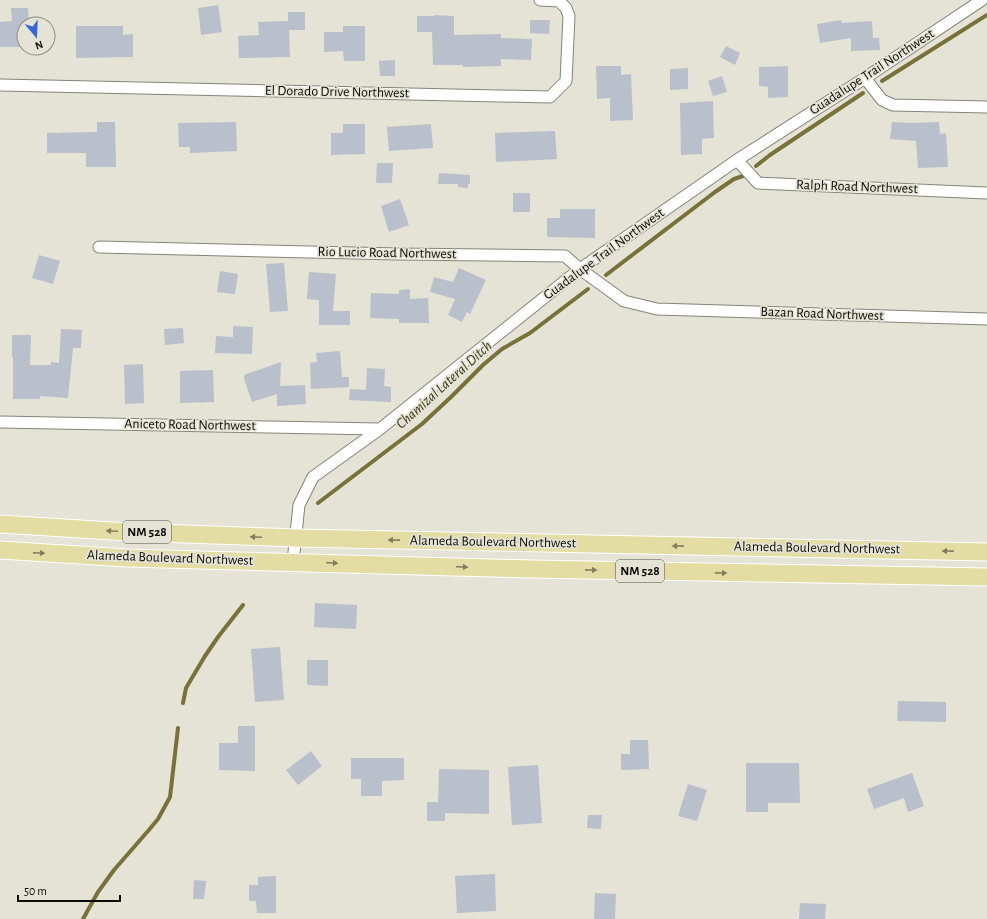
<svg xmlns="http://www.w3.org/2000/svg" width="987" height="919" viewBox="0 0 987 919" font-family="'Alegreya Sans',sans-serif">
  <rect width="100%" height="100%" fill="#e5e3d6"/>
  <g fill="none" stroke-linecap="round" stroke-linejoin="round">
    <!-- stream -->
    <path stroke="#787139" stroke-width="4" d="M882 81 987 15
      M756 166 770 155 863 93
      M606 275 715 192 734 179 743 176
      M318 503 422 424 451 397 483 365 502 349 530 333 588 289
      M183 703 186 688 205 656 218 637 243 605
      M83 919 98 892 114 870 148 831 158 819 170 797 178 728"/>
  </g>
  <!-- building -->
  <path fill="#b9bfcb" d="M218 5 222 32 201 35 198 8Z
    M11 8H28L29 24H24V47H0V22L12 21Z
    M288 12H305V30H289L290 57 239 58 238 36 259 35 258 22 288 21Z
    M434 15 454 16V35L501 34V38L532 39 531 60 501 59V66L463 67V65H433L432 32H417V16H434Z
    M530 20H550L549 34 530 33Z
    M841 20 842 23 872 21 873 38H879L880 50 851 51V38L820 43 817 24Z
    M76 26H123V35L133 34V57L76 58Z
    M343 26H365V61H344L343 51 324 52V32H343Z
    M726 46 740 53 735 65 720 57Z
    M395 60V76H380L379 61Z
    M596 66H621V75L631 74 633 120 610 121V98L597 99Z
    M788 66V97L768 98V87L759 86V67Z
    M688 68V89L670 90V69Z
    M722 76 727 92 713 96 708 81Z
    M713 101 714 138 702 139V154L681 155 680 103Z
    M97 122H115L116 167H86V153H47V133L97 132Z
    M236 122 237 151 190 153V147H179L178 123Z
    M892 122 912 123 939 122 940 134 946 133 948 167 918 168 916 141 890 139Z
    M343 124H365V154L331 155V133H343Z
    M431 124 433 148 389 151 387 127Z
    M555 131 557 159 496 162 495 133Z
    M377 163H393L392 183H376Z
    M439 173 470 175V184H468V188L458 187V184H438Z
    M513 193H530V212H513Z
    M400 199 409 225 389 232 381 206Z
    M560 209H595V238L547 237V218H560Z
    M39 255 60 261 53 284 32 278Z
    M284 263 288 311 270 312 266 264Z
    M459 268 486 280 470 314 467 312 462 322 448 315 455 299 430 292 434 277 453 282Z
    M220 271 238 274 235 294 217 292Z
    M309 272 336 274 333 311H350V325H319V300L307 299Z
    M410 289V299L428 298 429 323H399V319L370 318 371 293 399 294V290Z
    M233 326 253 327 252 354 215 353 216 336 233 337Z
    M183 328 184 343 165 345 164 329Z
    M61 329 82 330 81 348H73L68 398 40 396V399H13V357H12V335H31L30 365H51V362L59 363Z
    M340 351 342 377H349V387L311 389 310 363 317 362 316 353Z
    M281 362 280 386 305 385 306 404 277 406V394L252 402 244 379V375Z
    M143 364 144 403 125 404 124 365Z
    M367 368 385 369 384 386 391 387V402L349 400 350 389 366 390Z
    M213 370 214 402 180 403V371Z
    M315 603 357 605 356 629 314 627Z
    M280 647 284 700 255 702 251 649Z
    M307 660H328V686L307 685Z
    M898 701 946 702V722L897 721Z
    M238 726H255V771L219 770V743H238Z
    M630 740H648L649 769 621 770V754H630Z
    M311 751 322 766 298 785 286 770Z
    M351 758H404V780L382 781V796H361V779H351Z
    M746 763H799L800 803H768V812H746Z
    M538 765 542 823 512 825 508 767Z
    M439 769 489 770V814L445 813V821H427V802H438Z
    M912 773 924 806 908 812 904 798 874 809 867 789Z
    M688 784 707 790 697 821 678 816Z
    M588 815H602L601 829 587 828Z
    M495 874 496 911 457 913 455 876Z
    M276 876V913H257L256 901H249V885H258V877Z
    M194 880 206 881 204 899H193Z
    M595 893 616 894 615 919H594Z
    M800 903 826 904 825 919H799Z"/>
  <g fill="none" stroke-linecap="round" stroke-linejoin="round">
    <defs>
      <path id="street" d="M865 78 882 100 893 105 987 107
        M0 85 550 97 566 81 569 16 566 8 559 1 540 0
        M737 160 758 183 987 193
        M99 247 398 254 565 256 580 269 624 301 657 309 987 319
        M0 422 380 429
        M293 562 299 505 313 477 380 429 580 269 737 160 865 78 982 0"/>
      <path id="primary" d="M0 524 128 532 295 538 987 552
        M0 550 127 558 531 569 987 577"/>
    </defs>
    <!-- street casing -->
    <use href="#street" stroke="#858478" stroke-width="13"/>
    <!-- primary casing -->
    <use href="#primary" stroke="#fff" stroke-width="19"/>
    <!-- street -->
    <use href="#street" stroke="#fff" stroke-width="11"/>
    <!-- primary -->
    <use href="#primary" stroke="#e3dca3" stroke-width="17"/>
  </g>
  <!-- one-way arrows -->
  <defs><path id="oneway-solid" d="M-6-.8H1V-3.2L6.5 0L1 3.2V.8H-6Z"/></defs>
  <g fill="#827e5d">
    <use href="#oneway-solid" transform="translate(112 531) rotate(-177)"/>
    <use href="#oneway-solid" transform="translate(256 537) rotate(-178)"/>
    <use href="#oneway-solid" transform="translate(394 540) rotate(-179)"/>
    <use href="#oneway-solid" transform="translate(678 546) rotate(-179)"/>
    <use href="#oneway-solid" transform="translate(948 551) rotate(-179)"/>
    <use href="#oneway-solid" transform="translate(39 553) rotate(3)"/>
    <use href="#oneway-solid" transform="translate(332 563) rotate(2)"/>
    <use href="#oneway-solid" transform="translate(462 567) rotate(2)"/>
    <use href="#oneway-solid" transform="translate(591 570) rotate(1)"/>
    <use href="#oneway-solid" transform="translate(721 573) rotate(1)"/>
  </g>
  <g text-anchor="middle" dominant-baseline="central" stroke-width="3.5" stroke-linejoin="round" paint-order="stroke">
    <!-- shield labels -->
    <g fill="#e5e3d6" stroke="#4d4c45" stroke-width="1">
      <rect x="123" y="521" width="48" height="22" rx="3"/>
      <rect x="616" y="560" width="48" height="22" rx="3"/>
    </g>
    <g font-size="13" font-weight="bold" fill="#0c0c07">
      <text x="147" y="532">NM 528</text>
      <text x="640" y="571">NM 528</text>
    </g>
    <!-- street labels -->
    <g font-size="14" fill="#0c0c07" stroke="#e5e3d6">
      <text transform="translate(872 72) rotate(-33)">Guadalupe Trail Northwest</text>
      <text transform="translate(337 92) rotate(1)">El Dorado Drive Northwest</text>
      <text transform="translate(857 187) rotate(2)">Ralph Road Northwest</text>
      <text transform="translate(387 253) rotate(1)">Rio Lucio Road Northwest</text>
      <text transform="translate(604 254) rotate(-36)">Guadalupe Trail Northwest</text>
      <text transform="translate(822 314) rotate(2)">Bazan Road Northwest</text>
      <text transform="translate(190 425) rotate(1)">Aniceto Road Northwest</text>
      <text transform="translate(493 542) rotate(1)">Alameda Boulevard Northwest</text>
      <text transform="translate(817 548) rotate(1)">Alameda Boulevard Northwest</text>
      <text transform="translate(170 558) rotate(2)">Alameda Boulevard Northwest</text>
    </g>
    <!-- water labels -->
    <g font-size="15" font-style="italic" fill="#3c3715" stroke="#e5e3d6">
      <text transform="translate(444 385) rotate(-42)">Chamizal Lateral Ditch</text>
    </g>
  </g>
  <!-- north arrow -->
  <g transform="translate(36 36) rotate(161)"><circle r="19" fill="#e5e3d6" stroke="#8e8d83"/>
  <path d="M0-3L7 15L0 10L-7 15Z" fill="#3966d6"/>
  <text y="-6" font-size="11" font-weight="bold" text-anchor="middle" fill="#0c0c07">N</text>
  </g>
  <!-- scale -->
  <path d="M18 895v6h102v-6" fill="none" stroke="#0c0c07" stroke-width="2"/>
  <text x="24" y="895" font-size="12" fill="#0c0c07" stroke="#e5e3d6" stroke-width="3" paint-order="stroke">50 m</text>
</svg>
